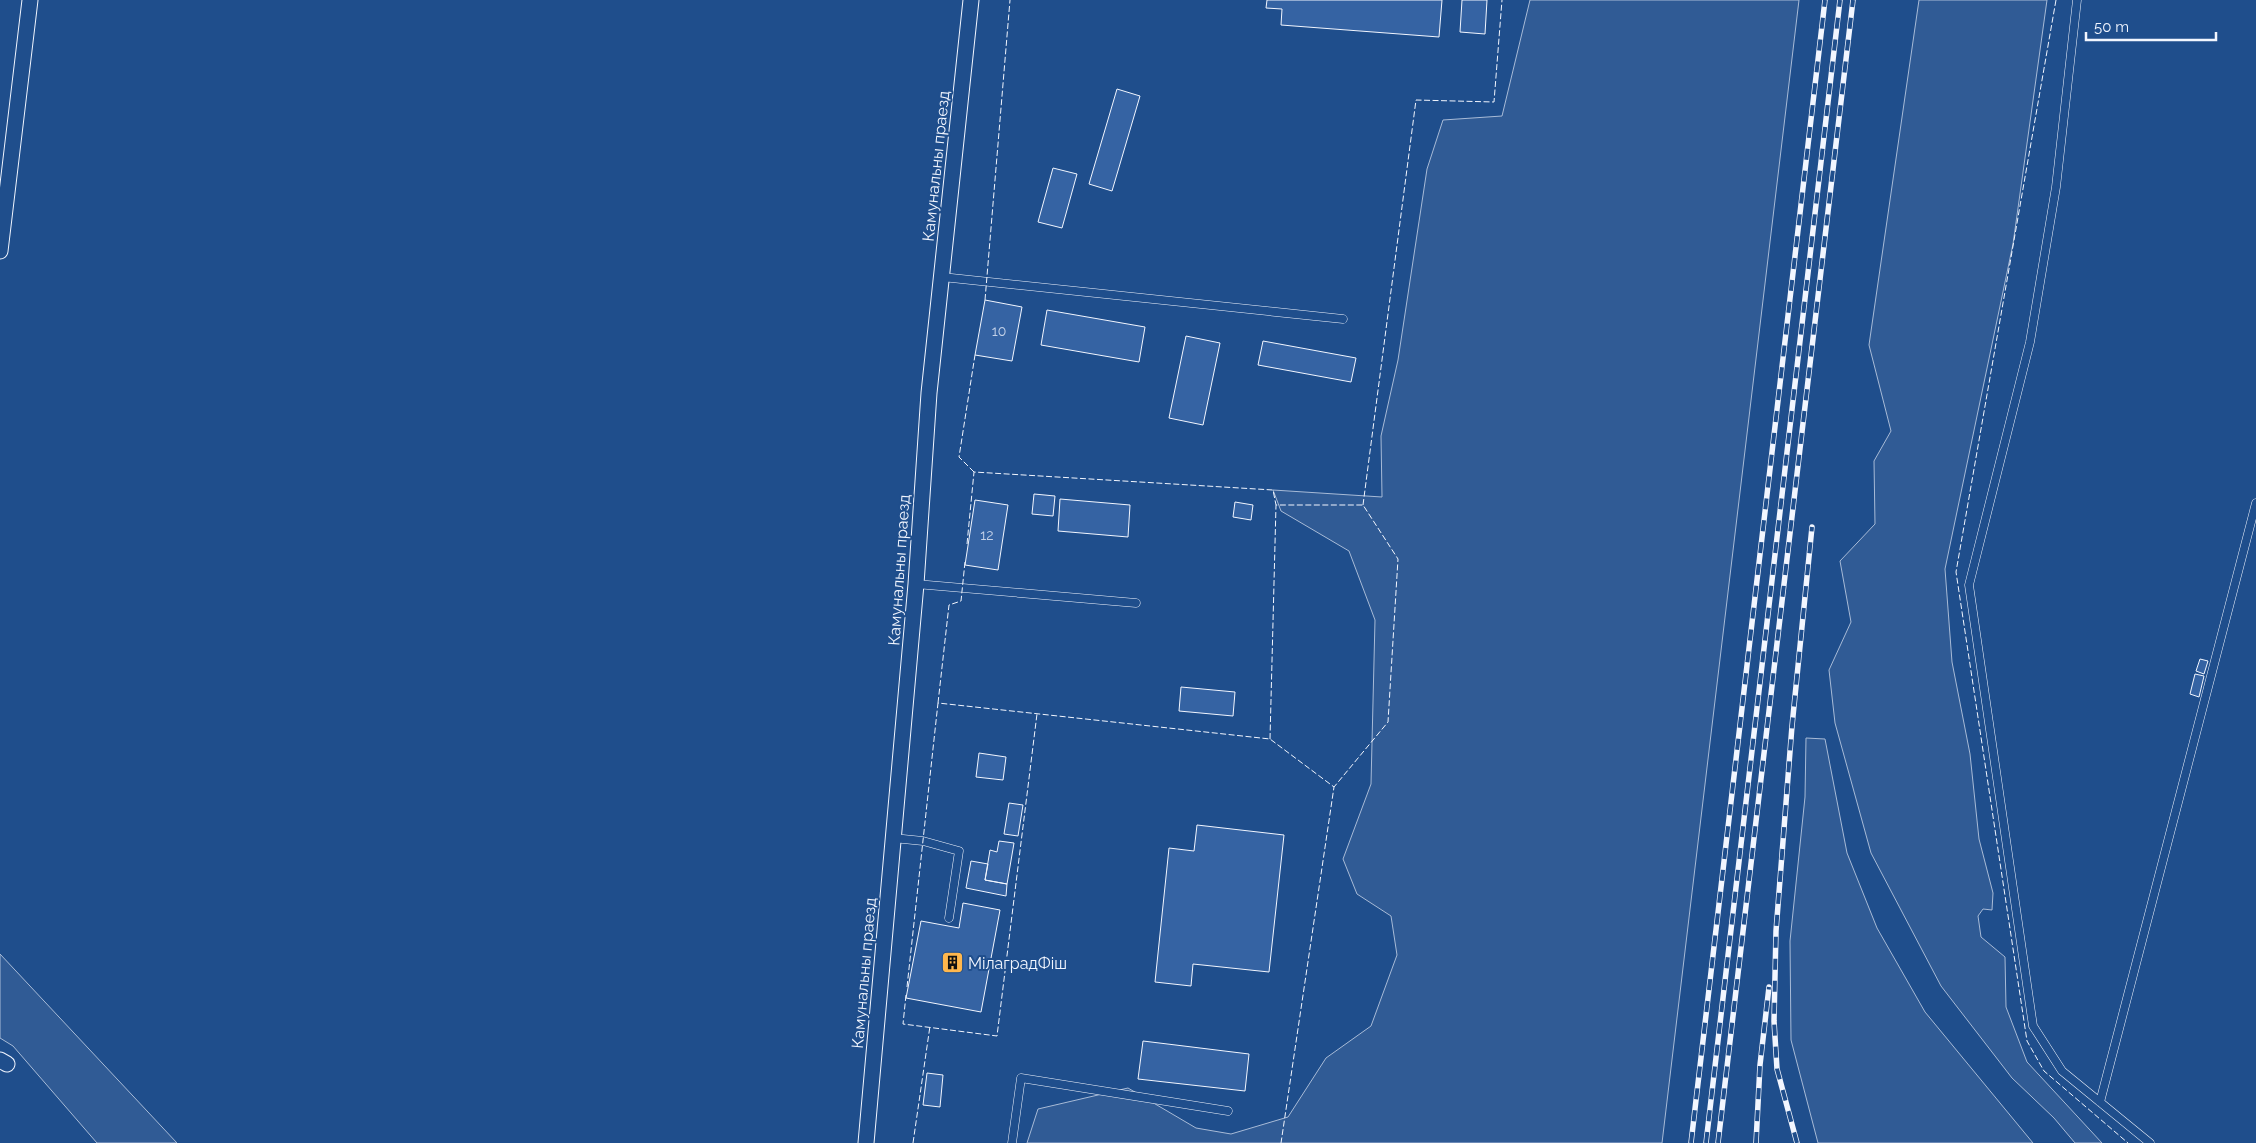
<svg xmlns="http://www.w3.org/2000/svg" width="2256" height="1143" viewBox="0 0 2256 1143" font-family="Raleway,sans-serif">
  <rect width="100%" height="100%" fill="#1f4e8c"/>
  <!-- green -->
  <path fill="#305b95" stroke="#a8bbd7" d="M1530 0H1799L1662 1143H1027L1038 1109 1128 1088 1196 1128 1231 1134 1288 1117 1326 1058 1371 1026 1397 955 1391 916 1357 894 1343 859 1371 784 1375 620 1349 551 1281 511 1273 490 1382 497 1381 436 1398 360 1427 169 1443 120 1502 116Z
    M1919 0H2047L2013 244 1945 569 1952 662 1970 754 1979 839 1993 893 1992 910 1983 909 1978 916 1981 937 2005 957 2006 1007 2027 1062 2102 1143H2075L2054 1118 2012 1078 1941 986 1871 853 1835 723 1829 670 1851 622 1840 561 1875 524 1874 461 1891 431 1869 345Z
    M1806 738 1825 739 1847 853 1877 928 1925 1012 2033 1143H1818L1791 1040 1790 941 1805 797Z
    M0 954 177 1143H97L13 1046 0 1038Z"/>
  <!-- building -->
  <path fill="#3563a3" stroke="#f2f6ff" d="M1267 0H1442L1439 37 1281 25 1282 9 1266 8Z
    M1462 0H1487L1485 34 1460 32Z
    M1117 89 1140 96 1112 191 1089 184Z
    M1053 168 1077 174 1062 228 1038 222Z
    M985 300 1022 307 1012 361 975 355Z
    M1047 310 1145 327 1139 362 1041 345Z
    M1186 336 1220 343 1203 425 1169 418Z
    M1263 341 1356 358 1351 382 1258 365Z
    M1034 494 1055 496 1053 516 1032 514Z
    M1060 499 1130 505 1128 537 1058 531Z
    M975 500 1008 505 998 570 965 565Z
    M1235 502 1253 505 1251 520 1233 517Z
    M2200 659 2208 661 2204 674 2196 671Z
    M2195 674 2204 676 2199 697 2190 694Z
    M1181 687 1235 692 1233 716 1179 711Z
    M979 753 1006 757 1003 780 976 777Z
    M1009 803 1023 805 1018 836 1004 834Z
    M1197 825 1284 835 1269 972 1193 964 1191 986 1155 982 1169 848 1194 851Z
    M999 841 1014 843 1007 884 985 880 990 850 997 852Z
    M971 861 988 864 985 880 1007 884 1006 896 966 888Z
    M963 903 1000 910 981 1012 906 998 921 921 959 928Z
    M1143 1041 1249 1054 1245 1091 1138 1079Z
    M927 1073 943 1075 940 1107 923 1105Z"/>
  <g fill="none" stroke-linecap="round" stroke-linejoin="round">
    <defs>
      <path id="lane" d="M2077 0 2056 187 2030 342 1969 585 2033 1026 2062 1071 2150 1143
        M942 277 1343 319
        M916 584 1136 603
        M893 838 923 841 959 851 949 918
        M2100 1102 2256 503
        M1012 1143 1021 1078 1228 1111"/>
      <path id="street" d="M0 251 30 0
        M0 1060 7 1064
        M866 1143 916 584 929 393 971 0"/>
    </defs>
    <!-- lane casing -->
    <use href="#lane" stroke="#f2f6ff" stroke-width="9"/>
    <!-- street casing -->
    <use href="#street" stroke="#f2f6ff" stroke-width="17"/>
    <!-- lane -->
    <use href="#lane" stroke="#1f4e8c" stroke-width="8"/>
    <!-- street -->
    <use href="#street" stroke="#1f4e8c" stroke-width="15"/>
    <defs>
      <path id="rail" d="M1691 1143 1825 0
        M1706 1143 1840 0
        M1718 1143 1853 0
        M1756 1143 1760 1065 1769 987
        M1797 1143 1777 1069 1774 1021 1776 931 1792 726 1812 527"/>
    </defs>
    <!-- rail casing -->
    <use href="#rail" stroke="#f2f6ff" stroke-width="5.5"/>
    <!-- rail -->
    <use href="#rail" stroke="#1f4e8c" stroke-width="4" stroke-dasharray="11" stroke-linecap="butt"/>
    <!-- fence -->
    <path stroke="#f2f6ff" stroke-width="1" stroke-dasharray="6 2.5" stroke-linecap="butt" d="M2056 0 1956 572 2027 1041 2044 1071 2128 1143
      M985 300 1010 0
      M974 472 959 457 975 355
      M1363 505 1416 100 1494 102 1502 0
      M967 544 974 472 1273 490 1276 505H1363L1398 559 1388 722 1334 787
      M938 703 949 605 961 601 965 562
      M1270 739 1276 505
      M907 987 938 703 1270 739 1334 787 1281 1143
      M906 995 903 1024 997 1036 1037 714
      M913 1143 930 1026"/>
  </g>
  <!-- icons -->
  <defs>
    <symbol id="building-square" viewBox="-11 -11 22 22"><rect x="-9" y="-9" width="18" height="18" rx="4" fill="#ffb74d" stroke="#1f4e8c"/><path d="M-4-6H4V6H1V3H-1V6H-4ZM-2.5-4.3h1.7v1.8h-1.7ZM.8-4.3h1.7v1.8H.8ZM-2.5-1h1.7V.8h-1.7ZM.8-1h1.7V.8H.8Z" fill="#111"/></symbol>
  </defs>
  <g fill-rule="evenodd">
    <use href="#building-square" x="940" y="950" width="25" height="25"/>
  </g>
  <g text-anchor="middle" dominant-baseline="central" stroke-width="4" stroke-linejoin="round" paint-order="stroke">
    <!-- number labels -->
    <g font-size="14" fill="#c3d1e8">
      <text x="999" y="331">10</text>
      <text x="987" y="535">12</text>
    </g>
    <!-- street labels -->
    <g font-size="16" fill="#f2f6ff" stroke="#1f4e8c">
      <text transform="translate(936 166) rotate(-84)">Камунальны праезд</text>
      <text transform="translate(899 570) rotate(-86)">Камунальны праезд</text>
      <text transform="translate(864 973) rotate(-85)">Камунальны праезд</text>
    </g>
    <!-- poi labels -->
    <g font-size="16" fill="#f2f6ff" stroke="#1f4e8c" text-anchor="start">
      <text x="968" y="963">МілаградФіш</text>
    </g>
  </g>
  <!-- scale -->
  <path d="M2086 32v8h130v-8" fill="none" stroke="#f2f6ff" stroke-width="2.5"/>
  <text x="2094" y="32" font-size="15" fill="#f2f6ff" stroke="#1f4e8c" stroke-width="4" paint-order="stroke">50 m</text>
</svg>
